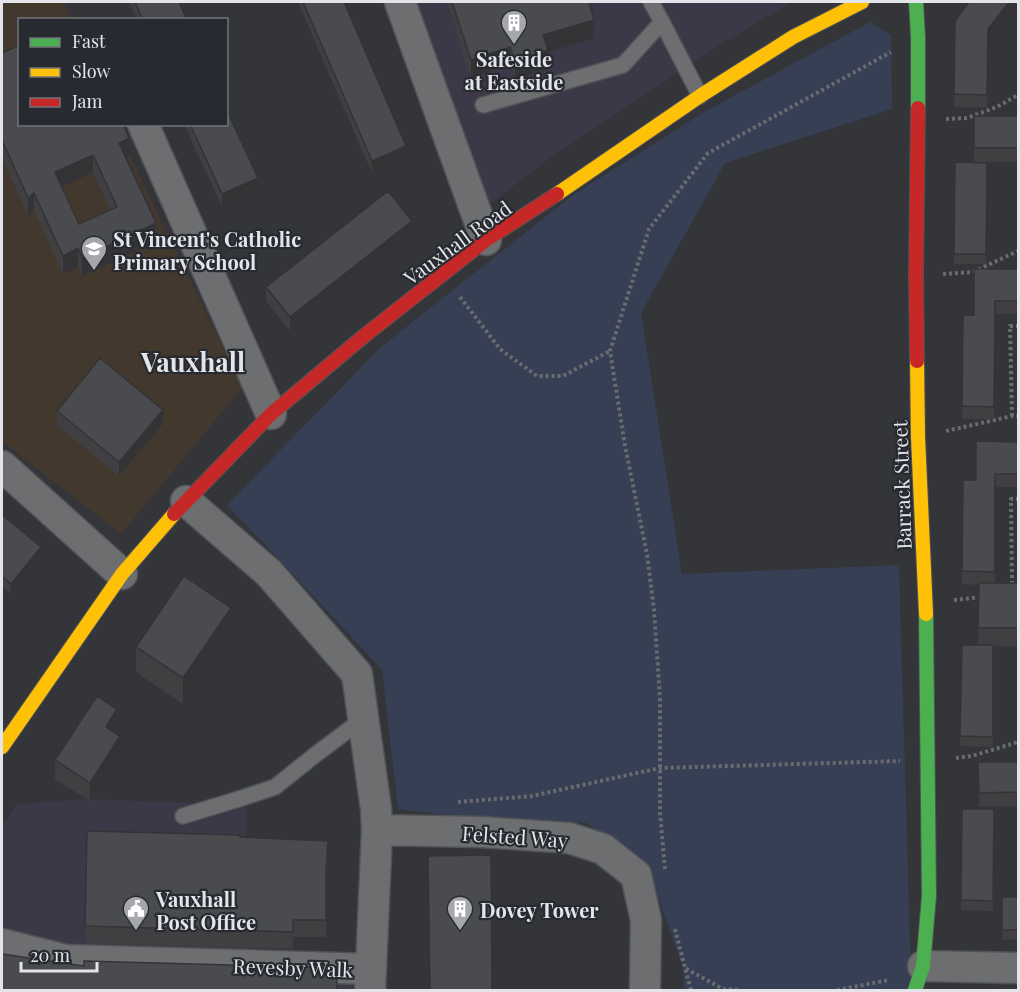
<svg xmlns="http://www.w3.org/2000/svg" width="1020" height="992" viewBox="0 0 1020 992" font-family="'Playfair Display',serif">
  <rect width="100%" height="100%" fill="#333539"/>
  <!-- commercial -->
  <path fill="#3d3847" d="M416 2H792L718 46 552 156 488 206Z
    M87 799 246 805 250 959 353 958 352 990H2V826L18 804Z"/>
  <!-- education -->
  <path fill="#43382d" d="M2 2H64L72 19 20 20V124L115 125 242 388 121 534 2 441Z"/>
  <!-- green -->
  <path fill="#363f54" d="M870 22 891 35 892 109 725 163 641 313 682 574 899 565 911 978 906 990H684L683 967 648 869 587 823 485 820 398 809 382 670 276 556 227 505 381 347 573 195 704 112Z"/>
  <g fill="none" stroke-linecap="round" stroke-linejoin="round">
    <defs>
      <path id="lane" d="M651 2 662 22 700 96
        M483 105 623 65 662 22
        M183 816 242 798 275 787 315 755 363 719"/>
      <path id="street" d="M400 2 486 240
        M143 124 271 414
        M2 466 122 574
        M186 501 269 573 357 674 376 809 377 830 370 990
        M377 830 482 832 569 838 603 849 636 875 646 920 645 989
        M2 944 66 960 371 969
        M923 966 1018 968"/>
      <path id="fast" d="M916 2 918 37V108
        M915 990 923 966 929 896 926 614"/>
      <path id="slow" d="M557 194 700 96 793 37 862 2
        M917 361 918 437 926 614
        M2 747 122 574 174 514"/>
      <path id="jam" d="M917 361 916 275 918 108
        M174 514 271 414 364 336 486 240 557 194"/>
    </defs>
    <!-- lane casing -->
    <use href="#lane" stroke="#505255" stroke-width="18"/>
    <!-- street casing -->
    <use href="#street" stroke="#505255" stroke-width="33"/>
    <!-- fast casing -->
    <use href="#fast" stroke="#505255" stroke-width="16"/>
    <!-- slow casing -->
    <use href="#slow" stroke="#505255" stroke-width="16"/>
    <!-- jam casing -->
    <use href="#jam" stroke="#505255" stroke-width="16"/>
    <!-- path -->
    <path stroke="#696b6e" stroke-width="4" stroke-dasharray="3 3" stroke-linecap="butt" d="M946 119 967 118 997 107 1018 95
      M943 274 973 272 1018 251
      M460 297 500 349 537 376H563L610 351
      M1012 416 1010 326H1018
      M946 431 1012 416H1018
      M1012 584 1011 499H1018
      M954 600 982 597
      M956 758 972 756 1018 742
      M458 802 532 796 660 768 900 761
      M665 869 660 812V699L654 610 647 554 625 446 610 351 649 229 708 153 891 52
      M675 929 685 968
      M691 990 685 968 723 989 741 990
      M837 990 889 980"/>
    <!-- lane -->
    <use href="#lane" stroke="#6d6e70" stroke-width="15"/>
    <!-- street -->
    <use href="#street" stroke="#6d6e70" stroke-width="30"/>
    <!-- fast -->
    <use href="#fast" stroke="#4caf50" stroke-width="14"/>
    <!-- slow -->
    <use href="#slow" stroke="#ffc107" stroke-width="14"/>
    <!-- jam -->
    <use href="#jam" stroke="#c62828" stroke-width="14"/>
  </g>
  <!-- wall -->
  <path fill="#404043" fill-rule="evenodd" d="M129 2H179L187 20H137Z
    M298 2H344L406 158 372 173Z
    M447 2H589L594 38 548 52V69L515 79 510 65 471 78Z
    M1007 18 988 43 987 108 954 107 955 21Z
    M2 53 129 156 126 158 156 242 82 276 78 267 63 274 34 211 28 216 2 158ZM93 173 110 210 79 224 62 187Z
    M974 116H1018V162H974Z
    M184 124H226L258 191 222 207Z
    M955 162 987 163 986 264H954Z
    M412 235 290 331 266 301V287Z
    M1018 269V314H995L994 419H962L963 315H974Z
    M57 411 163 424 119 476 57 425Z
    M1018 442V487H995V583H1018V646H993V747L960 746 962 645H978L979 585 962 584 963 480H976Z
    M2 515 41 556 11 594 2 586Z
    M231 633 183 704 136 672V647Z
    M117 727 114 732 120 754 90 801 55 779V760Z
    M978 762H1018V806L979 807Z
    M962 809H994L993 911 961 910Z
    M240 837 328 858 326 888V937H293V949L85 943V926Z
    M1002 897H1018V939L1002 940Z"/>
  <!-- shaded-wall -->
  <path fill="#343437" d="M1015 2H1018V13L1007 18 988 43 987 108 988 29 1007 5Z
    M594 20V38L548 52V69L515 79V61L543 35Z
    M510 47V65L471 78V60Z
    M129 138V156L119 161V143Z
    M406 146V158L372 173V161Z
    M93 155V173L55 190V172Z
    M258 178V191L222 207V194Z
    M34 193V211L28 216V198Z
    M412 221V235L290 331V317Z
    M3 222V241L2 242V224Z
    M156 223V242L82 276V258Z
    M78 248V267L63 274V256Z
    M163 410V424L119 476V462Z
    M41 547V556L11 594V584Z
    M231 608V633L183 704V678Z
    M117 709V727L106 745V727Z
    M120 736V754L90 801V783Z
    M328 841V858L326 888V871Z"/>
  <!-- building -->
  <path fill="#4a4b4e" stroke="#343437" stroke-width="1.5" fill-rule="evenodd" d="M135 2H179L187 20H143Z
    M303 2H344L406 146 372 161Z
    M452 2H589L594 20 543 35 548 50 515 61 510 47 471 60Z
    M969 2H1015L1007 5 988 29 987 95 954 94 955 21Z
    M20 45V124H123L129 138 119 143 156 223 82 258 78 248 63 256 34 193 28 198 2 140V53ZM93 155 117 207 79 224 55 172Z
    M226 109 258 178 222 194 190 124H226Z
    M974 116H1018V148H974Z
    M955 162 987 163 986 254H954Z
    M388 191 412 221 290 317 266 287Z
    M974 269H1018V301H995L994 407 962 406 963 315H974Z
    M100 358 163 410 119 462 57 411Z
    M976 441 1018 442V474H995V572L962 571 963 480H976Z
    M2 515 41 547 11 584 2 576Z
    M184 576 231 608 183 678 136 647Z
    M979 583H1018V628H978Z
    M962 645H993V737L960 736Z
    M97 696 117 709 106 727 120 736 90 783 55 760Z
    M978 762H1018V792L979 793Z
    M962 809H994L993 901 961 900Z
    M87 831 240 835V837L328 841 326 871V920H293V932L85 926Z
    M491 855 492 990H430L428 856Z
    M1002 897H1018V930H1002Z
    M2 954 84 966V961L337 968V990H2Z"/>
  <!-- icons -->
  <defs>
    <symbol id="building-pin" viewBox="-11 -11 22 30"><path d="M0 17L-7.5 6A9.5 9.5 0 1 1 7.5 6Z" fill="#a5a7ac" stroke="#272a30"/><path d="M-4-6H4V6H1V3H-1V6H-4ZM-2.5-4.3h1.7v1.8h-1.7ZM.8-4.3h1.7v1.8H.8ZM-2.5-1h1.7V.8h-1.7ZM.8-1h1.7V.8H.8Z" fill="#fff"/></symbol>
    <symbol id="school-pin" viewBox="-11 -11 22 30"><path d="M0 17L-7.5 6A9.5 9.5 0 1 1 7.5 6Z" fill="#a5a7ac" stroke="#272a30"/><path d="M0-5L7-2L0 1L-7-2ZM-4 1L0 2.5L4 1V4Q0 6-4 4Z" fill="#fff"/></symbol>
    <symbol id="civic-pin" viewBox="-11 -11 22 30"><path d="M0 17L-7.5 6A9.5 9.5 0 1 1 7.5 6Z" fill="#a5a7ac" stroke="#272a30"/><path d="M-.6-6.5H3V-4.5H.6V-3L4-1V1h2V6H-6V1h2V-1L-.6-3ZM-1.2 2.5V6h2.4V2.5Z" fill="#fff"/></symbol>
  </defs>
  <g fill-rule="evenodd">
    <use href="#building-pin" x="499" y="8" width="30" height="40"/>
    <use href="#school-pin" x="79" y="234" width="30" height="40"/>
    <use href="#civic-pin" x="121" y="894" width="30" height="40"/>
    <use href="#building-pin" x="445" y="894" width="30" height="40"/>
  </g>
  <g text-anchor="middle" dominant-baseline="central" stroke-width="4.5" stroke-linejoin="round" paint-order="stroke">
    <!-- poi labels -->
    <g font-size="20" font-weight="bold" fill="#e3e5ea" stroke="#272a30" text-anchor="start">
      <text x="514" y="58" text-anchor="middle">Safeside<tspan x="514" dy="23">at Eastside</tspan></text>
      <text x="113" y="238">St Vincent's Catholic<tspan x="113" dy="23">Primary School</tspan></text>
      <text x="156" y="898">Vauxhall<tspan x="156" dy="23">Post Office</tspan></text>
      <text x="480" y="909">Dovey Tower</text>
    </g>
    <!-- street labels -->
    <g font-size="20" fill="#e3e5ea" stroke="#272a30">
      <text transform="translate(457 242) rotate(-36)">Vauxhall Road</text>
      <text transform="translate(901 485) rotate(-92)">Barrack Street</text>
      <text transform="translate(515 836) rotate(4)">Felsted Way</text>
      <text transform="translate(293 967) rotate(2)">Revesby Walk</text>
    </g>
    <!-- district labels -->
    <g font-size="26" font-weight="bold" fill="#e3e5ea" stroke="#272a30">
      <text x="193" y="361">Vauxhall</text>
    </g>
  </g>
  <!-- border -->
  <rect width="1020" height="992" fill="none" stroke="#e3e5ea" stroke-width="6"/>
  <!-- legend -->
  <rect x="18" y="18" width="210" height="108" fill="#272a30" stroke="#72757a" stroke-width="1.5"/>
  <rect x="30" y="38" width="30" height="9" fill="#4caf50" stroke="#72757a" stroke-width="1.5"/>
  <text x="72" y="48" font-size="18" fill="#e3e5ea">Fast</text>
  <rect x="30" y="68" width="30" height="9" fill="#ffc107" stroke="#72757a" stroke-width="1.5"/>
  <text x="72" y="78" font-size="18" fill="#e3e5ea">Slow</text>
  <rect x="30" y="98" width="30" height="9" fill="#c62828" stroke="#72757a" stroke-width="1.5"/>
  <text x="72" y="108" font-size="18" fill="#e3e5ea">Jam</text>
  <!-- scale -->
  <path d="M21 962v9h76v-9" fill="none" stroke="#e3e5ea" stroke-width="3"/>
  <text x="30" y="962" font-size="18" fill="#e3e5ea" stroke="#272a30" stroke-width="4.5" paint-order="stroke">20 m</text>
</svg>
